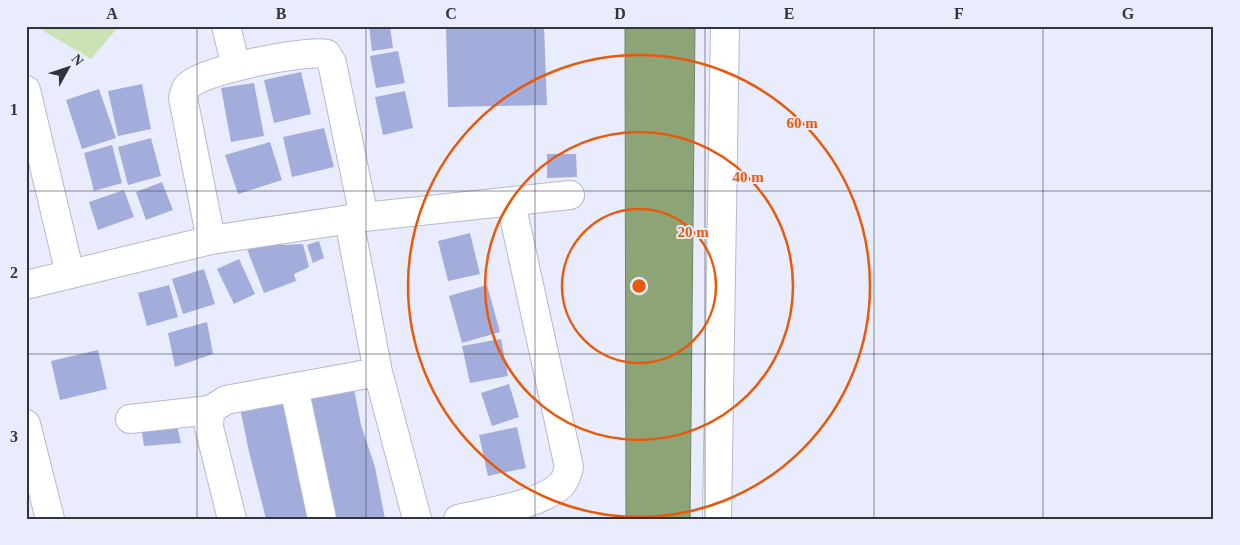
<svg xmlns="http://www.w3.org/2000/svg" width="1240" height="545" viewBox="0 0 1240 545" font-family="'Times New Roman',serif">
  <rect width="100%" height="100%" fill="#e8ecfc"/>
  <!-- green -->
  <path fill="#cae2b4" d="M35 26H119L91 59Z"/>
  <!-- water -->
  <path fill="#8da477" stroke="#728265" d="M625 26H695L690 519H626Z"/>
  <!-- building -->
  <path fill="#a3addc" d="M369 26H390L393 48 372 51Z
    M446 26H544L547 105 448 107Z
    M398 51 405 83 376 88 370 56Z
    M301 72 311 114 274 123 264 80Z
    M254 83 264 136 231 142 221 88Z
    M142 84 151 129 118 136 108 91Z
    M99 89 116 138 82 149 66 100Z
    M405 91 413 128 383 135 375 97Z
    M324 128 334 167 292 177 283 137Z
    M151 138 161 176 128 185 118 147Z
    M270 142 282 180 238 194 225 155Z
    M112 145 122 183 94 191 84 153Z
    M547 154H576L577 177 547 178Z
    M162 182 173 210 146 220 136 192Z
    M124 190 134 217 98 230 89 202Z
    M470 233 480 274 448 281 438 241Z
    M280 238 283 245 303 244 309 267 294 274 296 281 264 293 247 249Z
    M319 241 324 258 313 263 307 245Z
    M239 259 255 294 234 304 217 269Z
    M204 269 215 304 183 314 172 279Z
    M169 285 178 317 147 326 138 293Z
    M487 285 500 332 462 343 449 296Z
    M207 322 213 354 175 367 168 333Z
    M501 339 508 376 470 383 462 346Z
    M98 350 107 389 60 400 51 361Z
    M352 379 361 425 375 467 385 519H327L305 389Z
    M509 384 519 417 492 426 481 393Z
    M291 395 318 519H266L249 452 239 403Z
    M176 421 181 443 144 446 141 426Z
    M517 427 526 468 488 476 479 435Z"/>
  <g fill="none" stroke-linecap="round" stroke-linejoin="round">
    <defs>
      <path id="minor" d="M226 26 236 67
        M26 90 70 274
        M349 220 378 372 417 519
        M211 240 183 98C184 95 185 90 187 87 197 71 308 49 327 54L332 63 364 217
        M26 285 211 240 364 217 570 195
        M294 387 322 519
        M210 410 209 427 232 519
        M130 419 210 410 226 400 378 372
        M26 424 50 519
        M458 519C487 512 540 505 561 485 566 480 567 473 569 467L511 203
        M717 519 725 26"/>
    </defs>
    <!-- minor casing -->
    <use href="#minor" stroke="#b5bace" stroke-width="30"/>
    <!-- minor -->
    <use href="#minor" stroke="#fff" stroke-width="28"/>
  </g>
  <!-- grid -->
  <path fill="none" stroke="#32343c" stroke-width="1" stroke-opacity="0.55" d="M197 26V519M366 26V519M535 26V519M705 26V519M874 26V519M1043 26V519M26 191H1214M26 354H1214"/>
  <!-- distance rings -->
  <g fill="none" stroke="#e8590c" stroke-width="2.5">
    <circle cx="639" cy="286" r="77"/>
    <circle cx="639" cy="286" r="154"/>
    <circle cx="639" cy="286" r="231"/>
  </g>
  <circle cx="639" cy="286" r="8" fill="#e8590c" stroke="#e8ecfc" stroke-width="2.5"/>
  <g font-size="15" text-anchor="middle" font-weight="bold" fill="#e8590c" stroke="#e8ecfc" stroke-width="4" stroke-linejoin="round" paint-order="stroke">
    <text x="802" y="128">60 m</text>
    <text x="748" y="182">40 m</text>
    <text x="693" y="237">20 m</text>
  </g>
  <!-- border -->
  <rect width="1240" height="545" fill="none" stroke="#e8ecfc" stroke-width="55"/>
  <!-- north arrow -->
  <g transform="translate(68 68) rotate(50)" stroke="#e8ecfc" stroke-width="4" paint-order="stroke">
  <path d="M0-4L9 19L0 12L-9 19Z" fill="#32343c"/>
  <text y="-8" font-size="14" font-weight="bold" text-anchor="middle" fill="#32343c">N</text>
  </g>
  <rect x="28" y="28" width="1184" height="490" fill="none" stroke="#32343c" stroke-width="2"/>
  <g font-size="16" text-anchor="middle" font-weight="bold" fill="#32343c">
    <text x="112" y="19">A</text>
    <text x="281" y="19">B</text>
    <text x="451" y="19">C</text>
    <text x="620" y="19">D</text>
    <text x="789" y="19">E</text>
    <text x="959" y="19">F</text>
    <text x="1128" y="19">G</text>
    <text x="14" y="115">1</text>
    <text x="14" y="278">2</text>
    <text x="14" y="442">3</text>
  </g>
</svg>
